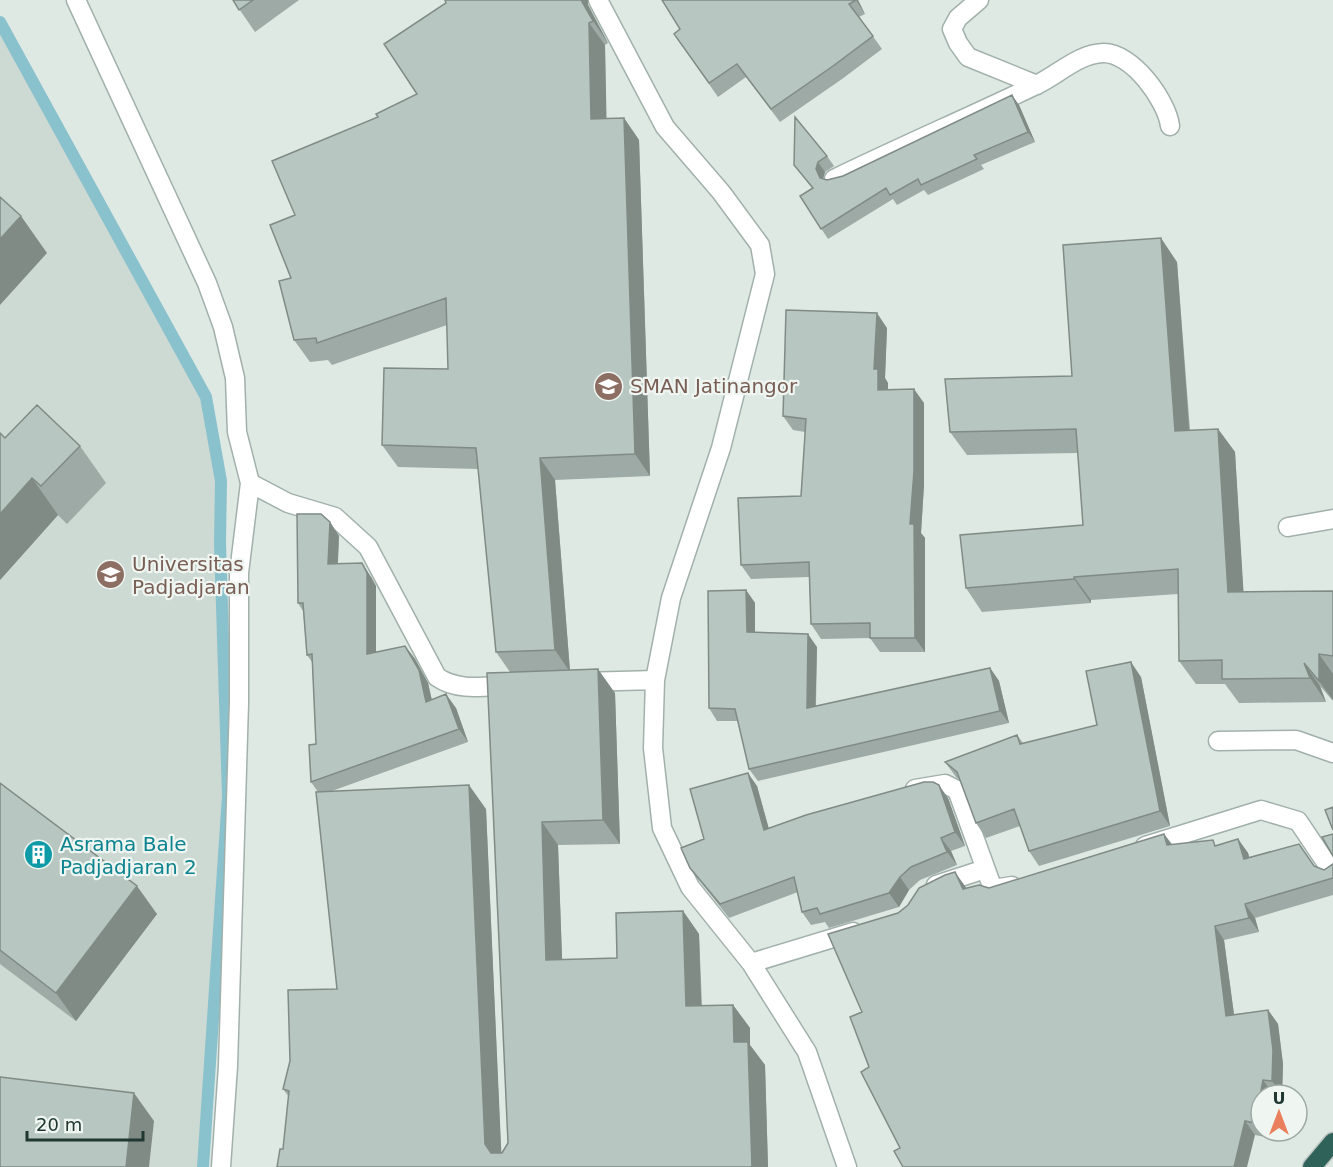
<svg xmlns="http://www.w3.org/2000/svg" width="1333" height="1167" viewBox="0 0 1333 1167" font-family="'DejaVu Sans',sans-serif">
  <rect width="100%" height="100%" fill="#dfe9e4"/>
  <!-- built -->
  <path fill="#cdd9d3" d="M0 22 206 397 221 481 220 543 228 796 203 1167H0Z"/>
  <g fill="none" stroke-linecap="round" stroke-linejoin="round">
    <!-- stream -->
    <path stroke="#89c1cc" stroke-width="12" d="M0 22 206 397 221 481 220 543 228 796 203 1167"/>
    <defs>
      <path id="lane" d="M1218 741 1296 740 1333 753"/>
      <path id="street" d="M76 0 207 283 223 327 235 378 237 432 250 483 239 573V703L228 1066 221 1167
        M598 0 665 127 721 192 760 245 765 274 721 448 671 598 655 680 653 748 662 828 690 887 751 963 807 1052 847 1167
        M979 0 958 18 952 29 958 43 968 57 1037 85
        M834 179C900 147 967 118 1034 86 1057 76 1077 54 1103 53 1132 52 1167 101 1170 126
        M250 483 288 503 335 517 368 547 437 677C459 692 485 686 511 685
        M1288 527 1333 519
        M584 682 655 680
        M915 789 945 784 957 790 993 889 1012 886
        M1145 846 1261 810 1298 821 1333 873
        M936 885 985 869
        M751 963 853 932"/>
      <path id="highway" d="M1312 1167 1333 1142"/>
    </defs>
    <!-- lane casing -->
    <use href="#lane" stroke="#a2b0ab" stroke-width="21"/>
    <!-- street casing -->
    <use href="#street" stroke="#a2b0ab" stroke-width="21"/>
    <!-- highway casing -->
    <use href="#highway" stroke="#bcc3c2" stroke-width="21"/>
    <!-- lane -->
    <use href="#lane" stroke="#fff" stroke-width="18"/>
    <!-- street -->
    <use href="#street" stroke="#fff" stroke-width="18"/>
    <!-- highway -->
    <use href="#highway" stroke="#2f6258" stroke-width="18"/>
  </g>
  <!-- wall -->
  <path fill="#9daaa5" d="M233 0H299L255 32Z
    M445 0H588V5L608 43 605 45 606 119 624 118 639 140 650 476 555 480 570 670 615 693 620 844 558 845 562 960 617 958 683 911 699 934 702 1005H733L750 1028V1045L765 1065 768 1167H277L283 1149 289 1097 283 1089 337 989 318 792 311 782 316 744 312 662 307 655 303 611 298 603 330 522 339 536 338 563H362L371 577 376 586V652L405 646 415 659 428 683 432 700 456 708 468 742 332 791 486 809 501 1153 508 1143 510 672 496 652 478 469 398 467 382 445 448 369 447 325 332 365 328 360 310 362 294 340 291 278 295 215 378 117 417 94 446 3Z
    M858 0 865 14 859 17 882 49 842 79 780 122 746 77 718 97 674 34Z
    M1019 105 1035 142 981 165 984 169 928 195 924 190 897 205 893 199 828 239 800 196 812 188 794 165 827 156 834 166 825 172 823 179 827 180 843 176Z
    M1177 262 1190 430 1218 429 1235 452 1243 592 1333 591V701L1320 686 1326 702 1239 703 1225 684H1196L1179 661 1178 594 1091 600V603L982 612 966 588 1083 525 1078 453 967 455 950 432 1072 376Z
    M887 328 885 378 888 383V389L924 403V485L921 533 925 538V652H880L870 638 821 639 811 624 809 577 751 579 741 565 801 496 805 432 793 430 783 416Z
    M5 438 80 446 106 483 67 524 58 515 0 580Z
    M746 590 755 603V632L817 647 816 706 990 668 999 681 1009 723 758 781 749 769 738 721H717L709 708Z
    M1141 677 1170 826 1039 866 1029 851 1020 826 986 838 976 823 961 781 956 777 945 762 1017 735 1023 743 1097 725Z
    M0 783 157 914 76 1021 0 964Z
    M757 786 769 829 948 798 965 846 951 851 957 865 920 880 909 890 899 907 829 928 825 922 811 925 802 912 798 892 729 918 700 881 690 868 704 839Z
    M1164 834 1172 844 1217 846 1238 839 1248 853 1249 857 1315 866 1324 870 1333 864V895L1255 918 1259 932 1224 940 1234 1014 1268 1010 1278 1024 1283 1064 1282 1095 1273 1094 1261 1131H1266L1265 1137 1255 1135 900 1148 869 1067 862 1012 898 913 965 886 966 888H989Z"/>
  <!-- shaded-wall -->
  <path fill="#808b86" d="M581 0H588V5L608 43 593 21Z
    M856 0H858L865 14Z
    M589 23 605 45 607 141 591 119Z
    M1012 95 1019 105 1035 142 1028 132Z
    M624 118 639 140 650 476 635 454Z
    M818 162 825 172 823 179 820 178 816 169Z
    M21 216 47 253 0 305V239Z
    M1161 238 1177 262 1191 455 1175 431Z
    M877 313 887 328 885 378 888 383V404L878 390 874 369Z
    M914 389 924 403V485L921 533 925 538V652L915 638 910 524Z
    M1218 429 1235 452 1245 616 1228 592Z
    M540 458 555 480 570 672 555 650Z
    M32 478 58 515 0 580V514Z
    M330 522 339 536 337 577 328 564Z
    M362 563 371 577 376 586V667L367 654Z
    M1074 577 1091 600V603L1074 579Z
    M746 590 755 603V644L747 632Z
    M808 634 817 647 815 721 807 708Z
    M405 646 415 659 428 683 435 715 426 702Z
    M1319 654 1333 674V700L1319 681Z
    M1131 662 1141 677 1170 826 1160 811Z
    M1304 663 1320 686 1326 702 1310 678Z
    M990 668 999 681 1009 723 1000 711Z
    M598 669 615 693 620 844 603 820Z
    M446 694 456 708 468 742 459 729Z
    M748 773 757 786 773 844 764 830Z
    M469 785 486 809 502 1167H501L485 1144Z
    M939 785 948 798 965 846 955 832Z
    M542 822 558 845 563 984 546 960Z
    M1164 834 1174 848 1167 845Z
    M941 838 951 851 957 865 947 852Z
    M1238 839 1248 853 1254 873 1244 859Z
    M955 872 965 886 973 904 963 889Z
    M900 877 909 890 899 907 889 893Z
    M137 886 157 914 76 1021 56 993Z
    M1245 904 1255 918 1259 932 1249 918Z
    M683 911 699 934 702 1030 686 1006Z
    M1215 926 1224 940 1236 1030 1226 1016Z
    M733 1005 750 1028V1045L765 1065 768 1167H752L734 1042Z
    M1268 1010 1278 1024 1283 1064 1282 1095 1272 1081Z
    M1263 1080 1273 1094V1095H1261V1131H1266L1265 1137 1255 1123Z
    M134 1093 154 1121 149 1167H126Z
    M1245 1121 1255 1135 1247 1167H1234Z"/>
  <!-- building -->
  <path fill="#b7c6c0" stroke="#808b86" stroke-width="1.5" d="M233 0H253L239 10Z
    M445 0H581L593 21 589 23 591 119 624 118 635 454 540 458 555 650 496 652 476 448 382 445 384 368 448 369 446 298 317 343 316 338 294 340 279 281 291 278 270 225 295 215 272 161 378 117 376 114 417 94 384 44 446 3Z
    M662 0H856L849 4 873 36 833 66 771 109 737 64 709 83 674 34 680 29Z
    M1012 95 1028 132 974 155 977 159 921 185 918 179 890 195 886 188 821 229 800 196 813 188 794 165 795 117 827 156 818 162 816 169 820 178 827 180 843 176Z
    M0 197 21 216 0 239Z
    M1161 238 1175 431 1218 429 1228 592 1333 591V656L1319 654V681L1304 663 1310 678 1222 679V660L1179 661 1178 569 1074 577V579L966 588 960 535 1083 525 1076 429 950 432 945 379 1072 376 1063 245Z
    M786 310 877 313 874 369H878V390L914 389V471L910 524H914L915 638H870V623L811 624 809 562 741 565 738 498 801 496 806 419 783 416Z
    M37 405 80 446 41 486 32 478 0 514V433L5 438Z
    M297 514H321L330 522 328 564 362 563 367 573V654L405 646 419 670 426 702 446 694 459 729 311 782 309 745 316 744 312 654 307 655 303 603H298Z
    M746 590 747 632 808 634 807 708 990 668 1000 711 749 769 735 709 709 708 708 591Z
    M1131 662 1160 811 1029 851 1014 809 976 823 957 772 945 762 1017 735 1020 744 1097 725 1086 671Z
    M598 669 603 820 542 822 546 960 617 958 616 913 683 911 686 1006 733 1005 734 1042H748L752 1167H277L280 1149H283L289 1091 283 1089 290 1061 288 990 337 989 316 792 469 785 485 1144 491 1153H502L508 1143 487 673Z
    M748 773 764 830 806 815 924 782H933L939 785 955 832 941 838 947 852 911 867 900 877 889 893 820 914 817 908 802 912 794 877 720 904 690 868 681 848 704 839 690 789Z
    M0 783 137 886 56 993 0 950Z
    M1333 807V830L1325 810Z
    M1164 834 1167 845 1213 840 1215 846 1238 839 1244 859 1299 844 1314 866 1324 870 1333 864V878L1245 904 1249 918 1215 926 1226 1016 1268 1010 1273 1050 1272 1081 1263 1080 1255 1123 1245 1121 1234 1167H903L894 1151 900 1148 861 1072 869 1067 850 1017 862 1012 828 934 898 913 908 905 919 888 945 875 955 872 963 889 979 885 989 888Z
    M1333 834V856L1322 837Z
    M0 1077 134 1093 126 1167H0Z"/>
  <!-- icons -->
  <defs>
    <symbol id="school-disc" viewBox="-11 -11 22 22"><circle r="9.5" fill="#8d6e63" stroke="#eff6f2"/><path d="M0-5L7-2L0 1L-7-2ZM-4 1L0 2.5L4 1V4Q0 6-4 4Z" fill="#fff"/></symbol>
    <symbol id="university-disc" viewBox="-11 -11 22 22"><circle r="9.5" fill="#8d6e63" stroke="#eff6f2"/><path d="M0-5L7-2L0 1L-7-2ZM-4 1L0 2.5L4 1V4Q0 6-4 4Z" fill="#fff"/></symbol>
    <symbol id="building-disc" viewBox="-11 -11 22 22"><circle r="9.5" fill="#0f9aa8" stroke="#eff6f2"/><path d="M-4-6H4V6H1V3H-1V6H-4ZM-2.5-4.3h1.7v1.8h-1.7ZM.8-4.3h1.7v1.8H.8ZM-2.5-1h1.7V.8h-1.7ZM.8-1h1.7V.8H.8Z" fill="#fff"/></symbol>
  </defs>
  <g fill-rule="evenodd">
    <use href="#school-disc" x="592" y="370" width="33" height="33"/>
    <use href="#university-disc" x="94" y="558" width="33" height="33"/>
    <use href="#building-disc" x="22" y="838" width="33" height="33"/>
  </g>
  <g text-anchor="middle" dominant-baseline="central" stroke-width="4.5" stroke-linejoin="round" paint-order="stroke">
    <!-- education labels -->
    <g font-size="20" fill="#785e54" stroke="#eff6f2" text-anchor="start">
      <text x="630" y="386">SMAN Jatinangor</text>
      <text x="132" y="564">Universitas<tspan x="132" dy="23">Padjadjaran</tspan></text>
    </g>
    <!-- culture labels -->
    <g font-size="20" fill="#0d838f" stroke="#eff6f2" text-anchor="start">
      <text x="60" y="844">Asrama Bale<tspan x="60" dy="23">Padjadjaran 2</tspan></text>
    </g>
  </g>
  <!-- north arrow -->
  <g transform="translate(1279 1113)"><circle r="28" fill="#eff6f2" stroke="#9daaa5" stroke-width="1.5"/>
  <path d="M0-4.5L10 22L0 15L-10 22Z" fill="#e97f5d"/>
  <text y="-9" font-size="16" font-weight="bold" text-anchor="middle" fill="#213832">U</text>
  </g>
  <!-- scale -->
  <path d="M27 1131v9h116v-9" fill="none" stroke="#213832" stroke-width="3"/>
  <text x="36" y="1131" font-size="18" fill="#213832" stroke="#eff6f2" stroke-width="4.5" paint-order="stroke">20 m</text>
</svg>
